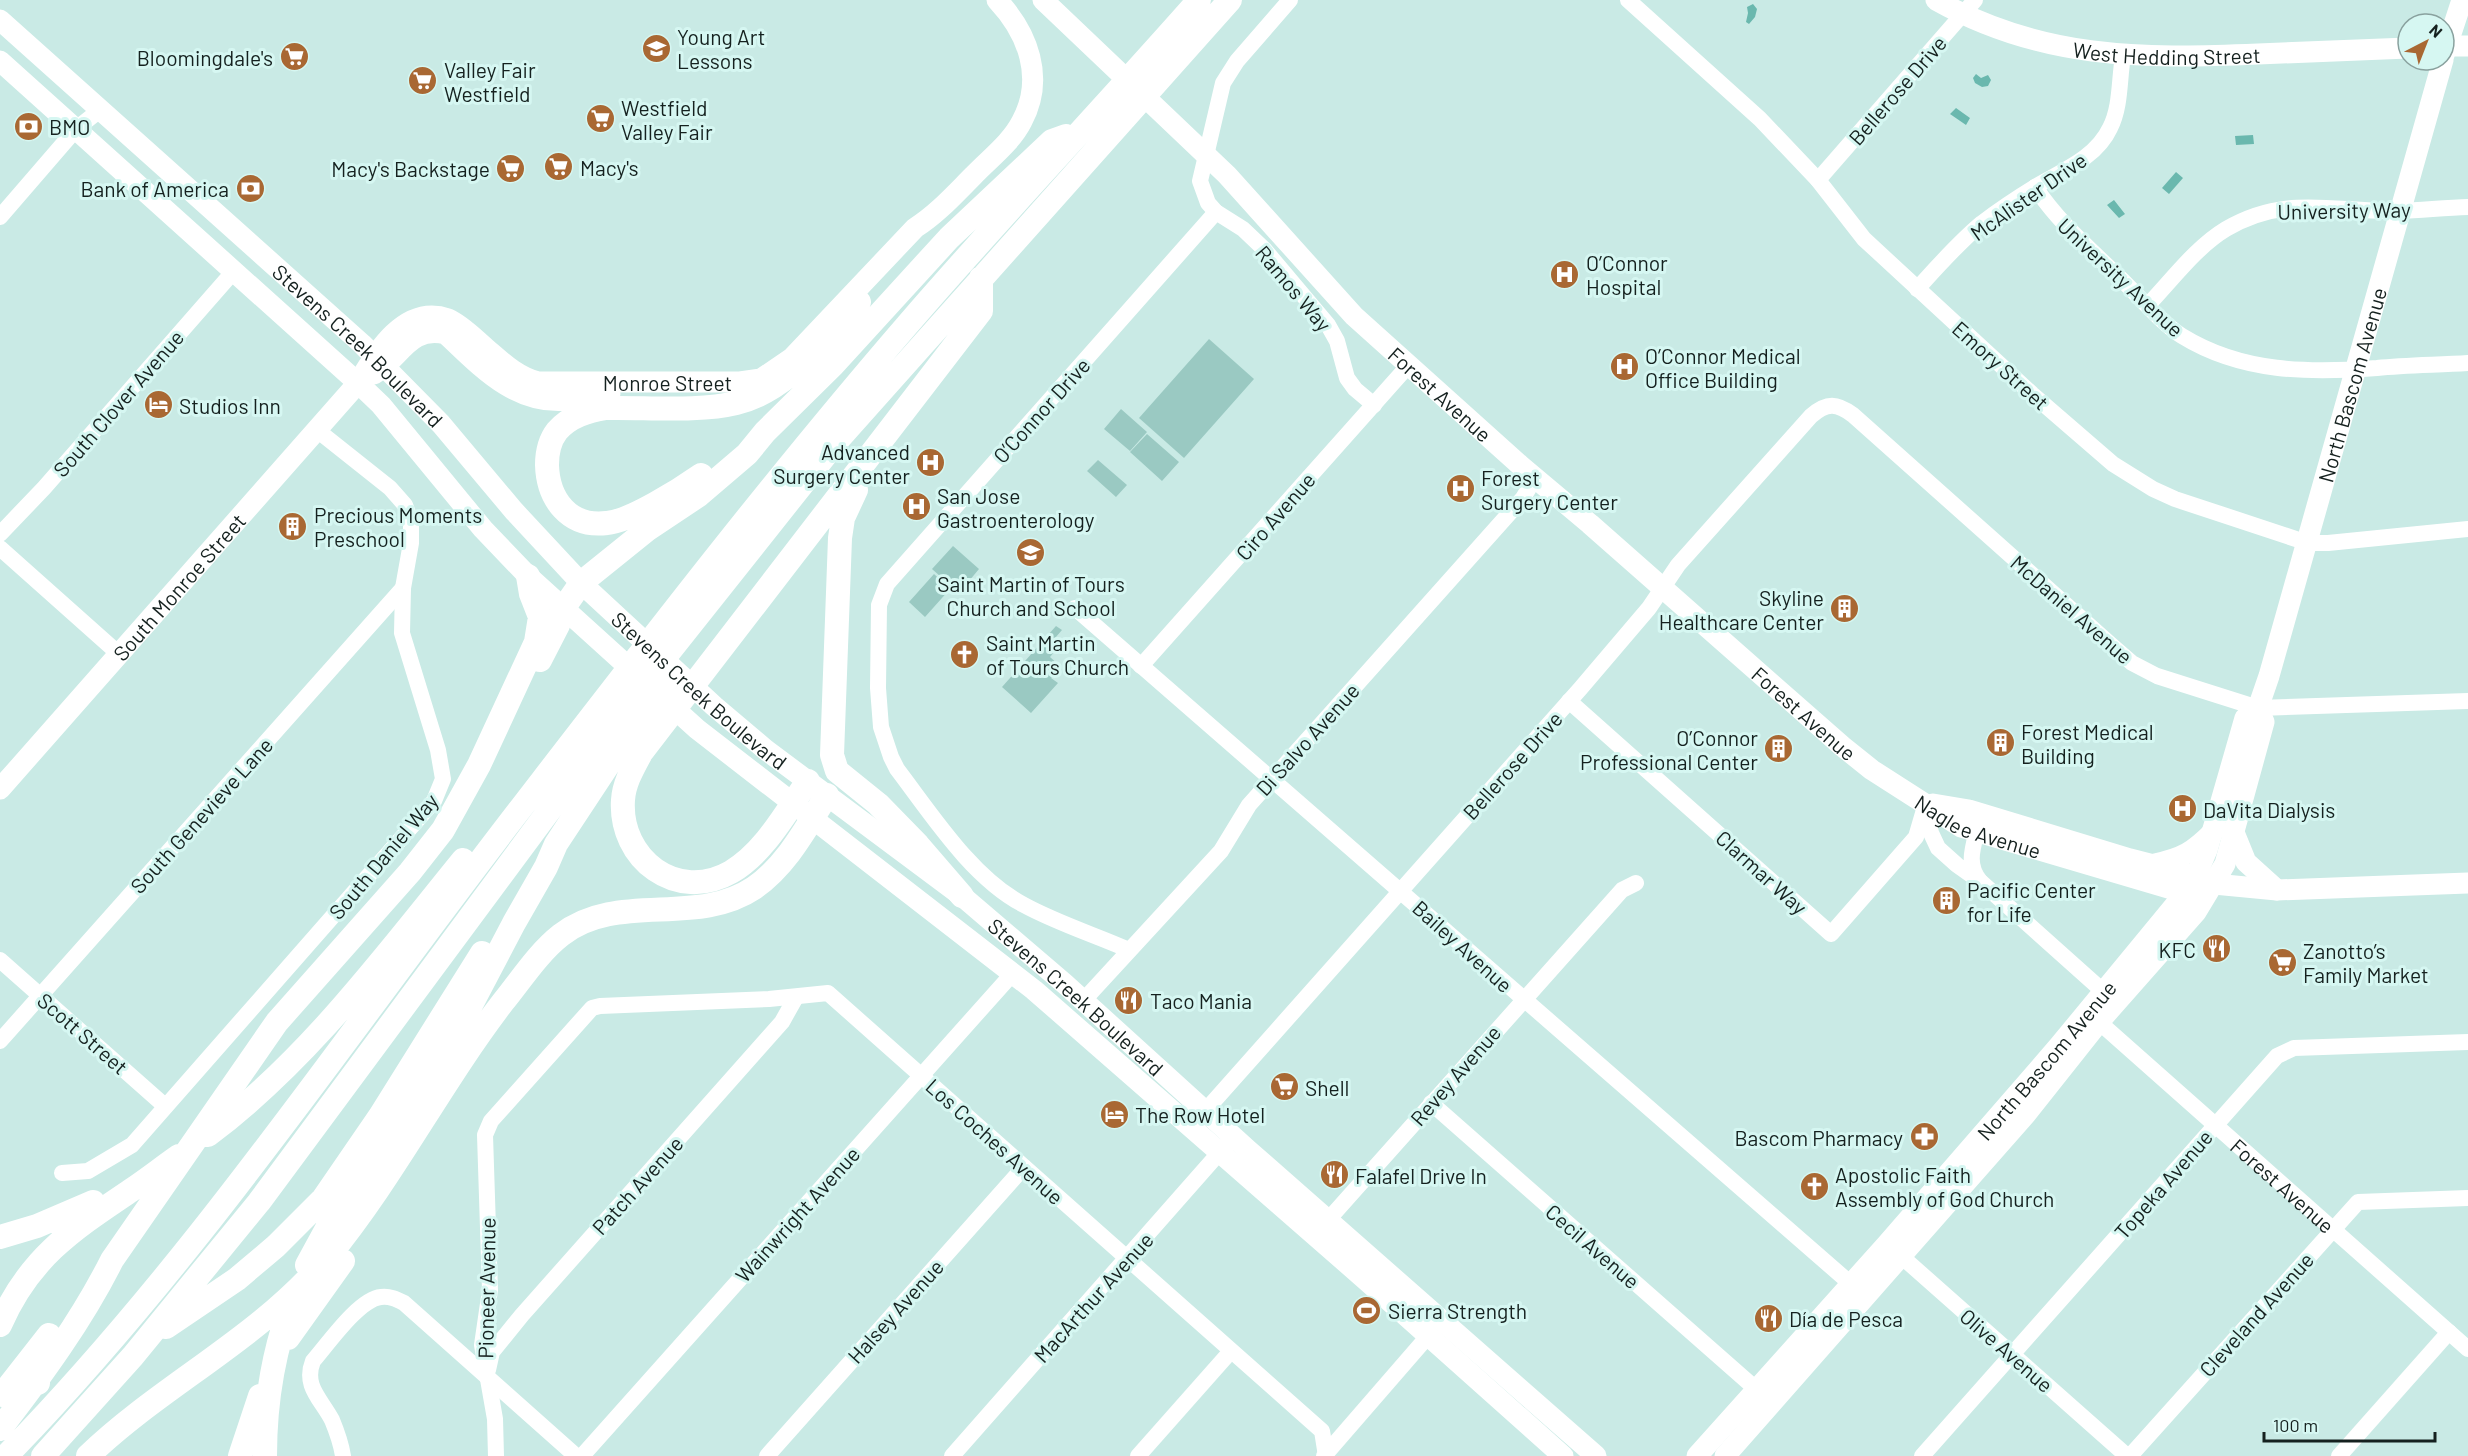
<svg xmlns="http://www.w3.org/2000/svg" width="2468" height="1456" viewBox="0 0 2468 1456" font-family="Barlow,sans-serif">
  <rect width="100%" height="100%" fill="#c9eae5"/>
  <!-- green -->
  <path fill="#9ac9c2" d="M1209 339 1254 379 1184 458 1139 418Z
    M1121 409 1147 432 1130 451 1104 429Z
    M1147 434 1179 462 1162 481 1130 452Z
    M1098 460 1127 485 1116 497 1087 471Z
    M953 546 979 569 959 593 932 569Z
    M934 574 950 589 925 617 909 602Z
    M1056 626 1062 630 1049 645 1055 651 1050 657 1061 667 1051 678 1058 683 1031 713 1002 687Z"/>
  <!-- water -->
  <path fill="#6ab8ae" d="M1753 4 1757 9 1755 17 1749 24 1746 22 1748 13 1747 7Z
    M1976 74 1981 78 1988 75 1991 80 1988 86 1982 87 1975 83 1973 78Z
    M1956 108 1970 118 1966 125 1950 114Z
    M2253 135 2254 144 2236 145 2235 136Z
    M2176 172 2183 178 2169 194 2162 188Z
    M2114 200 2125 214 2119 218 2107 205Z"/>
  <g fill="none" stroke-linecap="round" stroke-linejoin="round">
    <!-- minor -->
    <g stroke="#fff" stroke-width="16">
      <path d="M1290 0 1237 61 1223 83 1200 181 1208 203 1216 212 1243 229 1264 249 1328 325 1337 341 1347 378 1355 389 1374 405"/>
      <path d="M1628 0 1760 119 1818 180 1864 239 2032 394 2113 464 2153 489 2175 499 2308 543H2328L2468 529"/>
      <path d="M1818 180 1975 0"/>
      <path d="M2035 187C2058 222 2089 248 2119 277 2138 295 2160 322 2182 336 2242 373 2309 373 2377 368 2407 365 2438 365 2468 363"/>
      <path d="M0 217 76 129 100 110"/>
      <path d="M1917 289C1938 266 1958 243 1982 223 1999 210 2017 198 2035 187 2062 171 2096 158 2110 128 2121 107 2119 79 2123 56"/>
      <path d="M2148 305C2172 280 2196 247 2226 229 2288 193 2335 213 2400 211 2422 210 2445 208 2468 207"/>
      <path d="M0 534 44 488 234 271"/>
      <path d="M0 548 119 654"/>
      <path d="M1075 608 1851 1284"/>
      <path d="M1141 666 1408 366"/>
      <path d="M1569 701 1831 934 1916 837 1926 803"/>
      <path d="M1927 810 1931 833 1938 848 1957 865 1981 882 2105 993"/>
      <path d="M1977 831C1972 850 1967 865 1980 881"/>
      <path d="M1129 950C1095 935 1057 923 1024 905 972 878 932 815 897 769L891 757 881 727 878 688 879 605 887 584 1216 212"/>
      <path d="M0 960 165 1106"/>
      <path d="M1082 1002 1221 851 1249 805 1523 498 1535 478"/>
      <path id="s1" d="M2099 1022 2468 1349"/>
      <path d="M0 1041 403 588"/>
      <path d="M1431 1103 1756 1389"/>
      <path d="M1198 1119 1580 689 1649 608 1678 565 1811 416C1827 402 1837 403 1853 415L2110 644 2132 663 2157 676 2258 708 2468 701"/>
      <path d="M62 1173 88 1171 132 1145 434 801 443 779 438 750 402 633 403 588 411 543V521L405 505 390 488 317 430"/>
      <path d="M1328 1220 1622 890 1636 883"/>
      <path d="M1892 1248 2127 1456"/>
      <path d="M488 1370 492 1352 522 1315 782 1022 796 997"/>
      <path d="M343 1456C341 1443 337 1432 332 1420 321 1399 303 1386 313 1361 328 1344 359 1299 381 1297 390 1296 396 1299 404 1303L576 1456"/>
      <path d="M496 1456 495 1419 482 1345 490 1290 485 1135 491 1121 592 1008 600 1006 769 999 828 993 1322 1431 1326 1456"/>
      <path d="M582 1456 1013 973"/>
      <path d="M767 1456 1024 1167"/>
      <path d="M952 1456 1227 1144"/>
      <path d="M1138 1456 1231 1351"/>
      <path d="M1324 1456 1429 1335"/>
      <path d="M1922 1456 2277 1056 2294 1048 2468 1042"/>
      <path d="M2130 1456 2358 1202 2468 1198"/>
      <path d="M2339 1456 2449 1332"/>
    </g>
    <!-- major -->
    <g stroke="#fff" stroke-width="21">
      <path id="s2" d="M1043 0 1227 175 1354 316 1521 466 1590 524 1842 746 1872 770 1961 827 2185 893 2214 884"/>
      <path id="s3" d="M1936 0C2041 59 2141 59 2258 54 2308 52 2358 50 2408 48"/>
      <path id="s4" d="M0 20 362 344 441 424 514 511 581 583 714 706 766 750 962 896 1065 984 1248 1150 1596 1456"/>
      <path d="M2444 46H2468"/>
      <path d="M2444 55 2462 0"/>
      <path d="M0 61 358 383 381 405 483 529 528 576 697 729 1034 990 1367 1281 1563 1456"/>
      <path d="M374 374C401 358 409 325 446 334 481 367 516 406 569 400 583 398 594 394 610 394"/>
      <path id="s5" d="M0 789 358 383C376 352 405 304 448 319 462 325 476 340 488 350 503 363 518 377 538 382H740L761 379 792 358 915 228C937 214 954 195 973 176 989 159 1011 143 1022 121 1045 78 1028 33 997 0"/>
      <path d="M1933 804 1969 810 2130 859 2196 876 2214 884 2277 890 2468 883"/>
      <path d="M2233 830 2246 862 2277 890"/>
      <path d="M2155 864C2183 858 2193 852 2213 832"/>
      <path id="s6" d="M1697 1456 1887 1244 2058 1047 2185 893 2196 876 2207 850 2245 718 2258 708 2269 676 2443 60"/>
      <path d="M1725 1456 2026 1114 2099 1022 2196 912 2225 864 2264 722 2258 708"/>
    </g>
    <!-- highway -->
    <path stroke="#fff" stroke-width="24" d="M701 475C681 489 631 521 607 523 569 528 548 499 547 465 547 453 550 440 557 431 570 416 588 411 606 408 645 407 699 412 736 403 784 392 819 347 852 313L859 302
      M856 490 843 518 840 538 832 755 837 771 878 804 918 845 962 896
      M540 660 558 625 563 609 581 583 648 529 699 495 747 454 765 432 833 365 949 238 1052 141 1066 136
      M808 781C786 812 765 852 731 872 677 903 619 859 623 800 624 783 633 768 641 753L981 311V278
      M208 1135C308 1060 384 957 463 860
      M0 1237 37 1226 93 1202
      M307 1265 337 1210 451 1043 514 923 546 867 556 844 643 712 669 677
      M0 1325C29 1258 72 1230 130 1191 147 1180 163 1167 179 1156
      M166 1327 237 1279 276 1246 323 1199 380 1116 482 953
      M288 1338 343 1261
      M0 1394 38 1383
      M2 1395 49 1335
      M0 1429C41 1376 82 1320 112 1260L277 1022 410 872 443 830 479 765 536 642 540 617 531 594 528 576
      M6 1456C200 1257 354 1023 524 804 649 642 774 479 908 324 1003 214 1103 109 1199 0
      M43 1456 133 1356 259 1202 634 696 835 443 1230 0
      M88 1456C163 1384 259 1339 327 1258 393 1178 440 1084 503 1002 521 980 538 953 561 935 617 891 696 927 754 888 787 865 806 828 827 795
      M240 1456 260 1396
      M265 1456C265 1402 274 1347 294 1297"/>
  </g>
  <!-- icons -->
  <defs>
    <symbol id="school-disc" viewBox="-11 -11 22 22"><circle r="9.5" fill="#a96833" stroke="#d6f7f2"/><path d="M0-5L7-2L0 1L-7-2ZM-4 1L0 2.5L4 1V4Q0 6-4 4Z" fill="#fff"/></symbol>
    <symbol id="supermarket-disc" viewBox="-11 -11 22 22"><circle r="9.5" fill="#a96833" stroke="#d6f7f2"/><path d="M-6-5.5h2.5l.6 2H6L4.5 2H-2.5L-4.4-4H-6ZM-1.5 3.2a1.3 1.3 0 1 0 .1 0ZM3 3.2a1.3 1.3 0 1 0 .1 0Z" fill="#fff"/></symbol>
    <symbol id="bank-disc" viewBox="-11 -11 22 22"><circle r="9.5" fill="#a96833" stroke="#d6f7f2"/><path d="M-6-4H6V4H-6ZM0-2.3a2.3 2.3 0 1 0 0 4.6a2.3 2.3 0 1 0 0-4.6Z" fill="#fff"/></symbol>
    <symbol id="hospital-disc" viewBox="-11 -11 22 22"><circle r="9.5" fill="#a96833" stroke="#d6f7f2"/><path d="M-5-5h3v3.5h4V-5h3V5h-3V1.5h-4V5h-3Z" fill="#fff"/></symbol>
    <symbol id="hotel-disc" viewBox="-11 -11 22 22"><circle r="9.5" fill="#a96833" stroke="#d6f7f2"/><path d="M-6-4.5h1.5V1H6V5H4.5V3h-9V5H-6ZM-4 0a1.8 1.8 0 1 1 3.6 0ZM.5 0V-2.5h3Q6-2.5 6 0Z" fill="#fff"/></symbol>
    <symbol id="building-disc" viewBox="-11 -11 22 22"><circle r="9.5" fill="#a96833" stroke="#d6f7f2"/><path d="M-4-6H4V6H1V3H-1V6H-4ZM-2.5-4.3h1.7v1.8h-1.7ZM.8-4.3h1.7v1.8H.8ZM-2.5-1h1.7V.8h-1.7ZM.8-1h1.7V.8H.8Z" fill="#fff"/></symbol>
    <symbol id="church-disc" viewBox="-11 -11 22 22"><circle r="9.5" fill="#a96833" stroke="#d6f7f2"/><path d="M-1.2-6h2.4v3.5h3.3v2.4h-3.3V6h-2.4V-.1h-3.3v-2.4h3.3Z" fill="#fff"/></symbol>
    <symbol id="restaurant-disc" viewBox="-11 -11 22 22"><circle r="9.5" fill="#a96833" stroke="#d6f7f2"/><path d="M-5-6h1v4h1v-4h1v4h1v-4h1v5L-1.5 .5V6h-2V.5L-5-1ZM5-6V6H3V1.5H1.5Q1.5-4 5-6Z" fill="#fff"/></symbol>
    <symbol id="pharmacy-disc" viewBox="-11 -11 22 22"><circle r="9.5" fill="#a96833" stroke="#d6f7f2"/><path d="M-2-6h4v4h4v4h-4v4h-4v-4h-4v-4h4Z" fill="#fff"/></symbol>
    <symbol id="stadium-disc" viewBox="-11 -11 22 22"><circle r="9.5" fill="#a96833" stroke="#d6f7f2"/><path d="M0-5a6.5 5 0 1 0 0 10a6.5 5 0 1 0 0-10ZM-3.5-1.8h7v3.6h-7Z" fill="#fff"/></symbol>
  </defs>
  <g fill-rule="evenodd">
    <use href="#school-disc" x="640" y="32" width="33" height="33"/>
    <use href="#supermarket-disc" x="278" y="40" width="33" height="33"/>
    <use href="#supermarket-disc" x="406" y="64" width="33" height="33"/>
    <use href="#supermarket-disc" x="584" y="102" width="33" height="33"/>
    <use href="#bank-disc" x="12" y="110" width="33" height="33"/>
    <use href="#supermarket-disc" x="542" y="150" width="33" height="33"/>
    <use href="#supermarket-disc" x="494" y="152" width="33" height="33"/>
    <use href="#bank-disc" x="234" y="172" width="33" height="33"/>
    <use href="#hospital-disc" x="1548" y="258" width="33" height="33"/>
    <use href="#hospital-disc" x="1608" y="350" width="33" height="33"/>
    <use href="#hotel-disc" x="142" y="388" width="33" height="33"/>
    <use href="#hospital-disc" x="914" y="446" width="33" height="33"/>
    <use href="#hospital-disc" x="1444" y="472" width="33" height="33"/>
    <use href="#hospital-disc" x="900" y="490" width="33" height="33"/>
    <use href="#building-disc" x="276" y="510" width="33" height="33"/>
    <use href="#school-disc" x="1014" y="536" width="33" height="33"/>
    <use href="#building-disc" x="1828" y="592" width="33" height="33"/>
    <use href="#church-disc" x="948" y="638" width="33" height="33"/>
    <use href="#building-disc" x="1984" y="726" width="33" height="33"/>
    <use href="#building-disc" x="1762" y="732" width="33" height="33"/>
    <use href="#hospital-disc" x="2166" y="792" width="33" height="33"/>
    <use href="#building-disc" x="1930" y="884" width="33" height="33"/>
    <use href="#restaurant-disc" x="2200" y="932" width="33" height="33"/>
    <use href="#supermarket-disc" x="2266" y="946" width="33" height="33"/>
    <use href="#restaurant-disc" x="1112" y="984" width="33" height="33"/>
    <use href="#supermarket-disc" x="1268" y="1070" width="33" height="33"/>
    <use href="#hotel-disc" x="1098" y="1098" width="33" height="33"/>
    <use href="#pharmacy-disc" x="1908" y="1120" width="33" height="33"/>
    <use href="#restaurant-disc" x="1318" y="1158" width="33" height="33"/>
    <use href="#church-disc" x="1798" y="1170" width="33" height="33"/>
    <use href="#stadium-disc" x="1350" y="1294" width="33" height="33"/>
    <use href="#restaurant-disc" x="1752" y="1302" width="33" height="33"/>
  </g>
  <g text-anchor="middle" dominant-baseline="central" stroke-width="6" stroke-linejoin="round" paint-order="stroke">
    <!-- poi labels -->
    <g font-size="21" fill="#15211f" stroke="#d6f7f2" text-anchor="start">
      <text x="677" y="36">Young Art<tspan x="677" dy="24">Lessons</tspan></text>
      <text x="273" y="57" text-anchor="end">Bloomingdale's</text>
      <text x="444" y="69">Valley Fair<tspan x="444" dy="24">Westfield</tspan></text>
      <text x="621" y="107">Westfield<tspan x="621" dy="24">Valley Fair</tspan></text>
      <text x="49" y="126">BMO</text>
      <text x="580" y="167">Macy's</text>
      <text x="490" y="168" text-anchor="end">Macy's Backstage</text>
      <text x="229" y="188" text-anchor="end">Bank of America</text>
      <text x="1586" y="262">O’Connor<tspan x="1586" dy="24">Hospital</tspan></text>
      <text x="1645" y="355">O’Connor Medical<tspan x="1645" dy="24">Office Building</tspan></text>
      <text x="179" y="405">Studios Inn</text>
      <text x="910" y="451" text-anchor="end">Advanced<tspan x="910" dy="24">Surgery Center</tspan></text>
      <text x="1481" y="477">Forest<tspan x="1481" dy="24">Surgery Center</tspan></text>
      <text x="937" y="495">San Jose<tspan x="937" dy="24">Gastroenterology</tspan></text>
      <text x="314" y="514">Precious Moments<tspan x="314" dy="24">Preschool</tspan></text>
      <text x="1031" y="583" text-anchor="middle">Saint Martin of Tours<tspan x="1031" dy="24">Church and School</tspan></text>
      <text x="1824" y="597" text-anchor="end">Skyline<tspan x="1824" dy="24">Healthcare Center</tspan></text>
      <text x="986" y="642">Saint Martin<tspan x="986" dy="24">of Tours Church</tspan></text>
      <text x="2021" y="731">Forest Medical<tspan x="2021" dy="24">Building</tspan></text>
      <text x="1758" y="737" text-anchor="end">O’Connor<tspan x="1758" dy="24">Professional Center</tspan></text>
      <text x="2203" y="809">DaVita Dialysis</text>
      <text x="1967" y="889">Pacific Center<tspan x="1967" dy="24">for Life</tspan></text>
      <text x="2196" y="949" text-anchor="end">KFC</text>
      <text x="2303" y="950">Zanotto’s<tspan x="2303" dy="24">Family Market</tspan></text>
      <text x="1150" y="1000">Taco Mania</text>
      <text x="1305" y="1087">Shell</text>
      <text x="1135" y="1114">The Row Hotel</text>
      <text x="1903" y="1137" text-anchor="end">Bascom Pharmacy</text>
      <text x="1835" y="1174">Apostolic Faith<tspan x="1835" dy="24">Assembly of God Church</tspan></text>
      <text x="1355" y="1175">Falafel Drive In</text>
      <text x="1388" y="1310">Sierra Strength</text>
      <text x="1789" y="1318">Día de Pesca</text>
    </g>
    <!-- street labels -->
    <g font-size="21" fill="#15211f" stroke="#d6f7f2">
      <text stroke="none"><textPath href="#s3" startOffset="240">West Hedding Street</textPath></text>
      <text transform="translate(1897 90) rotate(-49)">Bellerose Drive</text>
      <text transform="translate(2028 196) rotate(-35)">McAlister Drive</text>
      <text transform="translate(2344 210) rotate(-1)">University Way</text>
      <text transform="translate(2121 277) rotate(43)">University Avenue</text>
      <text transform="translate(1294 288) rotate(50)">Ramos Way</text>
      <text stroke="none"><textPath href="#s4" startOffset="484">Stevens Creek Boulevard</textPath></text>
      <text transform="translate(2001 365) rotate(42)">Emory Street</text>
      <text stroke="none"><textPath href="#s5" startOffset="902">Monroe Street</textPath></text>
      <text stroke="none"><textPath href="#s6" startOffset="1284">North Bascom Avenue</textPath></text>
      <text stroke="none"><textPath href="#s2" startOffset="560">Forest Avenue</textPath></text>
      <text transform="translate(118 403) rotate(-49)">South Clover Avenue</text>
      <text transform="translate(1041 410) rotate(-48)">O’Connor Drive</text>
      <text transform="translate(1275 516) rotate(-49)">Ciro Avenue</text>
      <text stroke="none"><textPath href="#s5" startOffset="270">South Monroe Street</textPath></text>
      <text transform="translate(2072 609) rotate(41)">McDaniel Avenue</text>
      <text stroke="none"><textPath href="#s4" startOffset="970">Stevens Creek Boulevard</textPath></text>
      <text stroke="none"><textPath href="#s2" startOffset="1044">Forest Avenue</textPath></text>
      <text transform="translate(1307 739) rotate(-48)">Di Salvo Avenue</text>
      <text transform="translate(1512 765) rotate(-48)">Bellerose Drive</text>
      <text transform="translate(201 815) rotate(-48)">South Genevieve Lane</text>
      <text stroke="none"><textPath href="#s2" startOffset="1254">Naglee Avenue</textPath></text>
      <text transform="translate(383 856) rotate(-50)">South Daniel Way</text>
      <text transform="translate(1762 872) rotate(42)">Clarmar Way</text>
      <text transform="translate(1463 946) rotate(42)">Bailey Avenue</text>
      <text stroke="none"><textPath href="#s4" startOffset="1456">Stevens Creek Boulevard</textPath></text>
      <text transform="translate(83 1033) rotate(41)">Scott Street</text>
      <text stroke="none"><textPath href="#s6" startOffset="528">North Bascom Avenue</textPath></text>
      <text transform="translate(1455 1075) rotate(-49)">Revey Avenue</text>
      <text transform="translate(995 1141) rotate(42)">Los Coches Avenue</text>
      <text transform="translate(2163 1184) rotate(-49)">Topeka Avenue</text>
      <text transform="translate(637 1185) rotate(-48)">Patch Avenue</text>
      <text stroke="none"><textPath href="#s1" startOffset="246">Forest Avenue</textPath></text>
      <text transform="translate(797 1214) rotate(-48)">Wainwright Avenue</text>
      <text transform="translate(1593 1246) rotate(41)">Cecil Avenue</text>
      <text transform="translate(486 1288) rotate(-89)">Pioneer Avenue</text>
      <text transform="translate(1093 1297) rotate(-48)">MacArthur Avenue</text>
      <text transform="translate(895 1311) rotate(-48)">Halsey Avenue</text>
      <text transform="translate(2256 1314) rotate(-48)">Cleveland Avenue</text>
      <text transform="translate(2007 1350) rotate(41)">Olive Avenue</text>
    </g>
  </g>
  <!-- north arrow -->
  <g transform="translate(2426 42) rotate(42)"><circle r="28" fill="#d6f7f2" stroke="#89a19e" stroke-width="1.5"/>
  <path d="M0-4.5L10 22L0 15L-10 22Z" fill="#a96833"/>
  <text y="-9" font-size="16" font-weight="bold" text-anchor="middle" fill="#15211f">N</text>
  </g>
  <!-- scale -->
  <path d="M2264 1432v9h171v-9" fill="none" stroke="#15211f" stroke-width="3"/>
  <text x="2273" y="1432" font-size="18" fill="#15211f" stroke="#d6f7f2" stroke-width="4.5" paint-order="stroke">100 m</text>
</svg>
